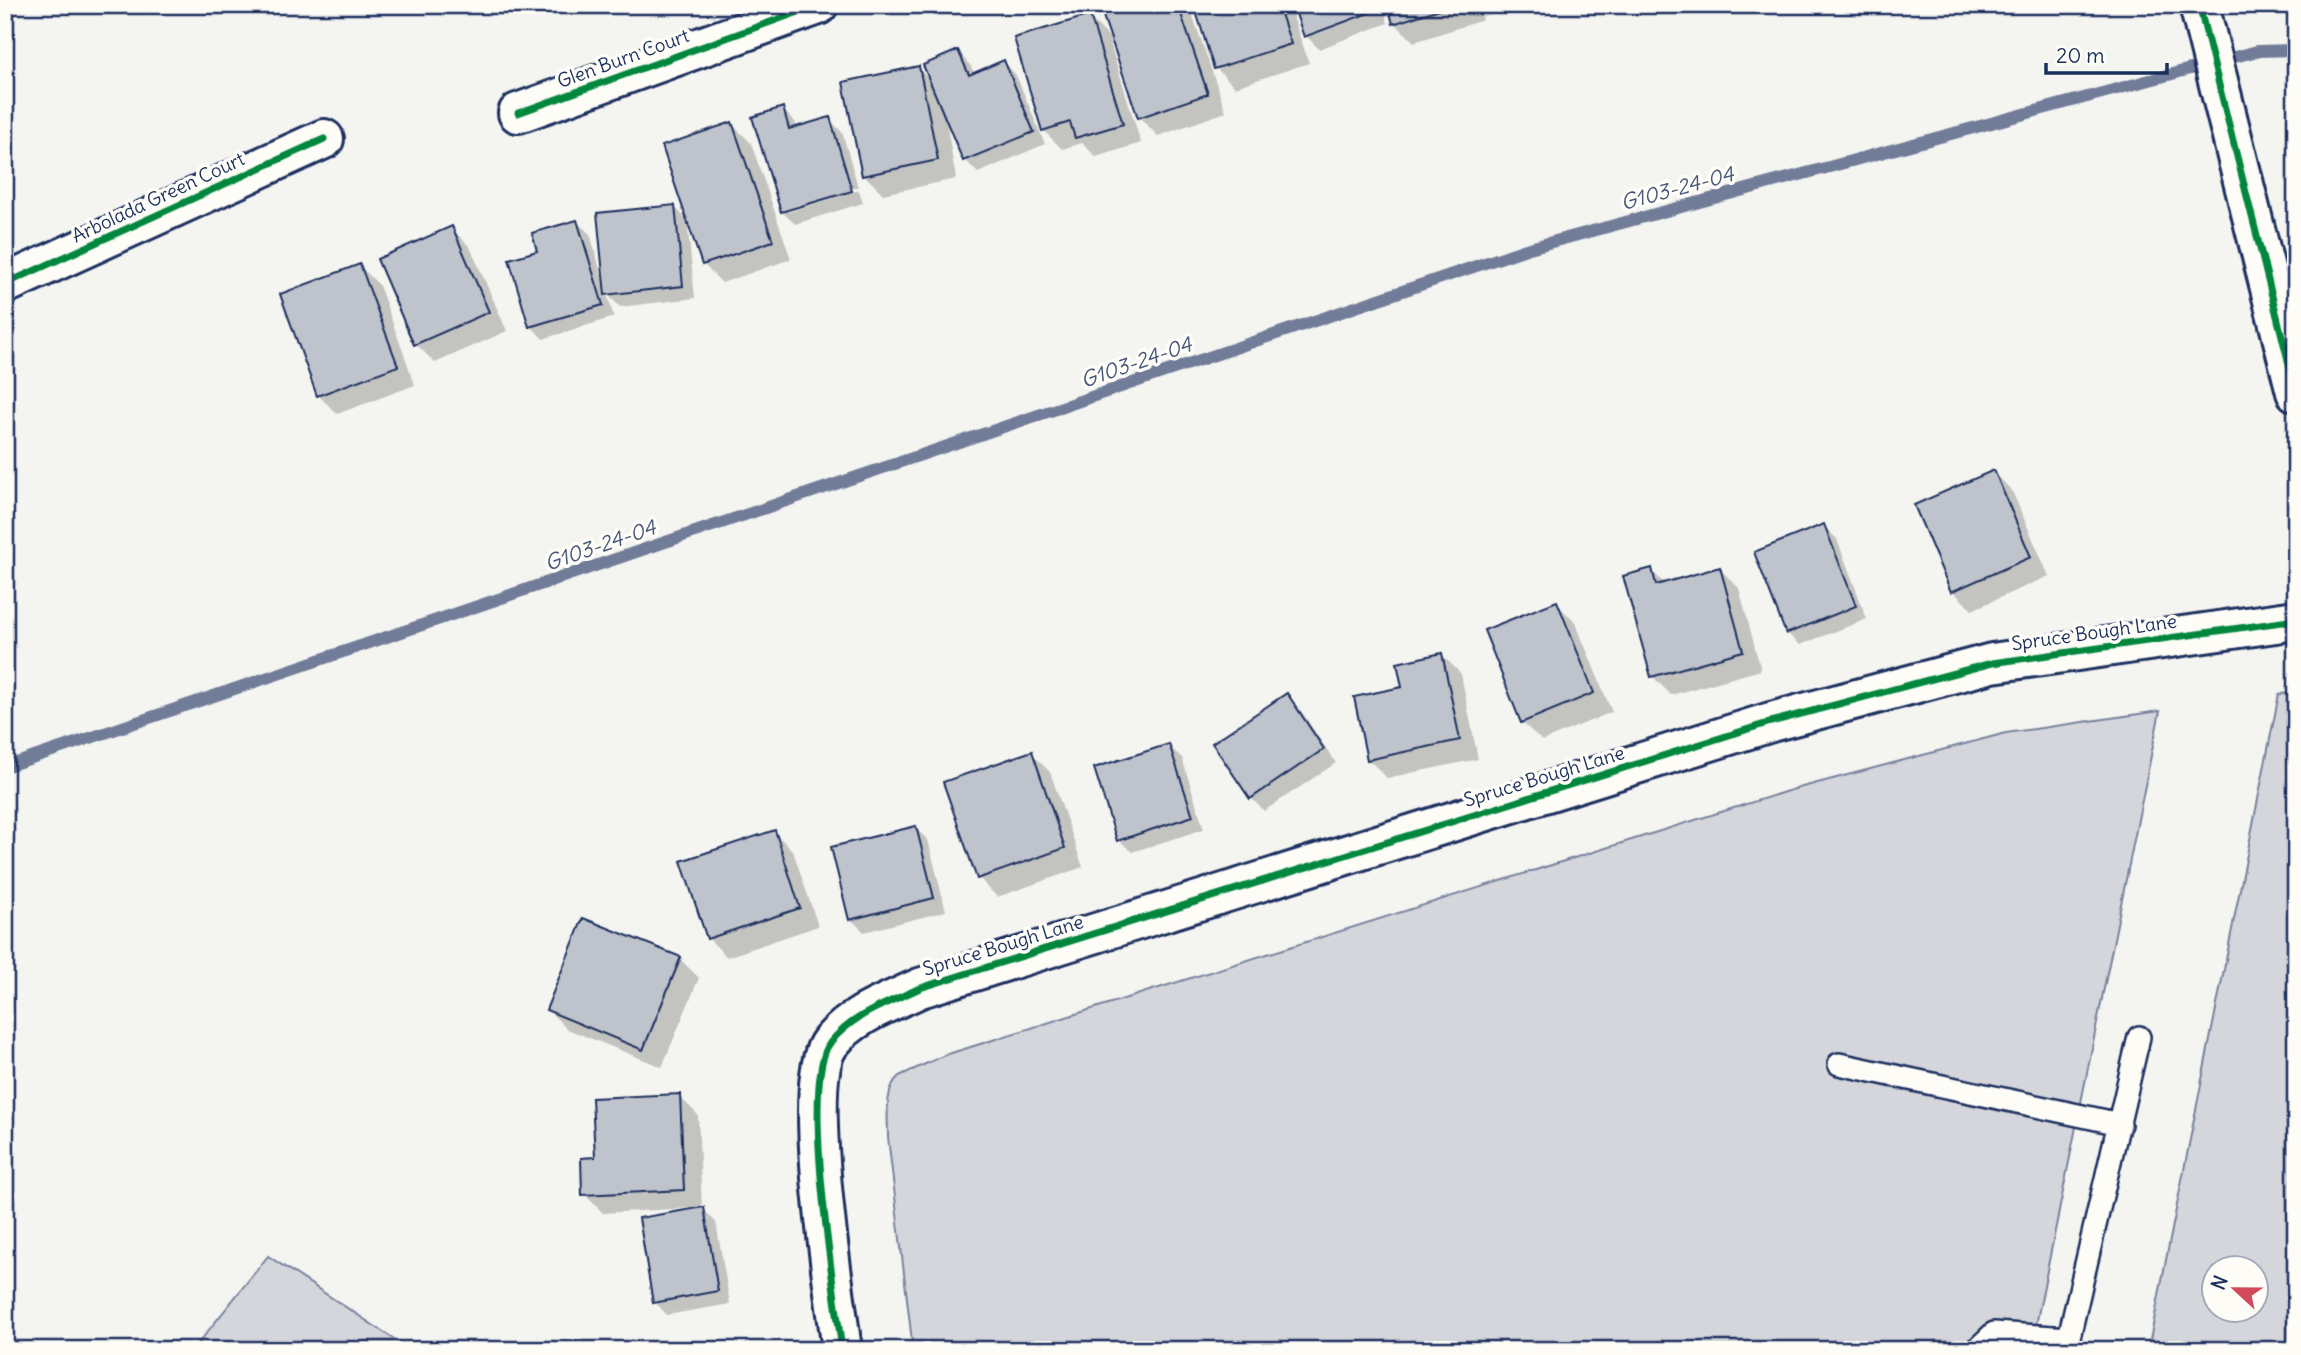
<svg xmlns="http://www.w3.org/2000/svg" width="2301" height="1355" viewBox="0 0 2301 1355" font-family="Delius,sans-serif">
  <rect width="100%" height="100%" fill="#f4f4f1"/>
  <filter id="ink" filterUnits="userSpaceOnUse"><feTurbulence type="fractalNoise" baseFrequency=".0143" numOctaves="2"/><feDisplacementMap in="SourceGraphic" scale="14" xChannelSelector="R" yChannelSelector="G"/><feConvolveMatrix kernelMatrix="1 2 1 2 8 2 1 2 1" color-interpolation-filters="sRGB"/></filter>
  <g filter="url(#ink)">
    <!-- green -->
    <path fill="#d4d6db" stroke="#78829c" stroke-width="2" fill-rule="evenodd" d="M2292 693 2296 706V1350H2148L2279 694ZM2214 1268H2256V1310H2214Z
      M2160 711 2031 1350H913L888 1137C888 1119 884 1089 899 1076L945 1055 1791 790 2006 733Z
      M268 1256 411 1350H193Z"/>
    <!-- shadow -->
    <path fill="#0003" d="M1110 5H1189L1226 112 1158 136 1139 117 1113 42 1110 43 1141 143 1096 157 1082 143 1062 149 1043 130 1089 17 1113 41Z
      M1195 5H1289L1309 63 1235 87 1216 68Z
      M1295 5H1382L1388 23 1319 49 1306 36Z
      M1389 5H1478L1483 20 1414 42 1395 23Z
      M1592 5H1609L1596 10Z
      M958 52 970 65 975 75 1004 62 1016 75 1045 144 978 173 965 160 944 109 956 179 883 194 864 175 918 68 932 82Z
      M782 109 795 122 797 129 829 119 842 132 858 187 788 208V212L859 190 863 203 795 224 782 212Z
      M732 124 751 143 791 259 722 283 703 264Z
      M674 206 687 220 695 298 620 307 607 294 614 317 543 339 531 326 539 252 577 222 590 234 604 283Z
      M451 228 470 247 507 331 435 363 416 344Z
      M360 266 379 285 415 385 337 414 318 395Z
      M1994 472 2012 491 2049 576 1972 610 1953 591Z
      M1824 526 1837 539 1867 619 1800 645 1787 633Z
      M1720 569 1739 588 1761 670 1671 695 1652 676 1651 570 1665 584Z
      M1556 603 1575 622 1612 712 1542 741 1523 723 1486 631Z
      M1442 655 1461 674 1478 759 1387 778 1368 759 1404 688Z
      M1287 695 1299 708 1336 763 1264 811 1251 798Z
      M1169 746 1182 758 1204 829 1132 852 1119 840Z
      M1031 753 1050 772 1083 867 997 897 979 878Z
      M915 828 928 840 946 911 864 932 851 919Z
      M774 832 793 851 818 926 727 957 708 938Z
      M680 959 699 978 662 1067 567 1029 548 1010Z
      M679 1096 698 1115 702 1209 716 1222 730 1304 667 1315 655 1302 692 1208 603 1213 584 1194 597 1159Z"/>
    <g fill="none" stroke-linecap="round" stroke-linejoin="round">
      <!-- stream -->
      <path stroke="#717c98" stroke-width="12" d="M5 767 1526 249 2257 51 2296 50"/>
    </g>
    <!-- building -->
    <path fill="#bfc3cc" stroke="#1b2f5e" stroke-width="2" d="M1105 5H1178L1208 94 1138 118 1100 7Z
      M1194 5H1278L1291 44 1214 69Z
      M1293 5H1375L1377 10 1304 37Z
      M1388 5H1452L1393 24Z
      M1090 15 1123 124 1075 138 1070 122 1042 131 1014 38Z
      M958 50 969 75 1004 60 1034 132 963 161 923 65Z
      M919 66 938 160 862 176 843 82Z
      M783 107 789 129 830 117 852 191 781 212 752 117Z
      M732 122 773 241 702 265 662 146Z
      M675 205 683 286 605 295 597 213Z
      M577 220 603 305 529 327 509 259 537 251 532 233Z
      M452 226 489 312 414 345 377 259Z
      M360 264 398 366 317 396 280 294Z
      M1994 470 2031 557 1951 592 1914 505Z
      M1824 524 1856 606 1786 634 1754 552Z
      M1720 567 1743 651 1651 677 1623 576 1652 568 1656 585Z
      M1557 601 1594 693 1521 723 1484 630Z
      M1442 653 1460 740 1367 760 1354 697 1402 687 1397 663Z
      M1287 693 1324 749 1250 799 1212 743Z
      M1169 744 1193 816 1117 841 1094 768Z
      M1032 751 1065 848 977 879 943 782Z
      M916 826 934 898 849 920 831 847Z
      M775 830 800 908 707 939 681 861Z
      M583 918 681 957 643 1050 546 1010Z
      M680 1094 684 1190 582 1195 581 1158 595 1157 592 1098Z
      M704 1207 718 1291 653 1303 639 1218Z"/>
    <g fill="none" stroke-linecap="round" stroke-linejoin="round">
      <defs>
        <path id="lane" d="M1839 1064 2120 1124
          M1976 1350 1994 1333 2069 1338
          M2066 1350 2139 1037"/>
        <path id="street" d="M518 113 818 5
          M5 284 324 139
          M842 1350C835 1294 800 1082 830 1043 853 1014 888 1003 920 988L1771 722 1992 663 2296 620"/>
        <path id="secondary" d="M2199 5 2296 392"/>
      </defs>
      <!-- lane casing -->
      <use href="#lane" stroke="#1b2f5e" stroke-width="26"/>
      <!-- street casing -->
      <use href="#street" stroke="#1b2f5e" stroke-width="44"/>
      <!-- secondary casing -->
      <use href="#secondary" stroke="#1b2f5e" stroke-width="44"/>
      <!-- lane -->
      <use href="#lane" stroke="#fdfcf7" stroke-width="21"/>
      <!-- street -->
      <use href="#street" stroke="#fdfcf7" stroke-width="38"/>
      <!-- secondary -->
      <use href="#secondary" stroke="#fdfcf7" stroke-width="38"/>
      <defs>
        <path id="cycleway" d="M2199 5 2296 392
          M518 113 818 5
          M5 284 324 139
          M842 1350C835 1294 800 1082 830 1043 853 1014 888 1003 920 988L1771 722 1992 663 2296 620"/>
      </defs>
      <!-- cycleway casing -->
      <use href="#cycleway" stroke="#fdfcf7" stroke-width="11"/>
      <!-- cycleway -->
      <use href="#cycleway" stroke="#00873e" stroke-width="7"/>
    </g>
  </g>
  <g text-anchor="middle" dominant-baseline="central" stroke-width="7" stroke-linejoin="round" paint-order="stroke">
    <!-- street labels -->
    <g font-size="19" fill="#1b2f5e" stroke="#fdfcf7">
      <text transform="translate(623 58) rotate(-20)">Glen Burn Court</text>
      <text transform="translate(158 197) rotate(-25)">Arbolada Green Court</text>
      <text transform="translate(2094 632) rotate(-8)">Spruce Bough Lane</text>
      <text transform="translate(1544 776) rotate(-17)">Spruce Bough Lane</text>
      <text transform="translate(1003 945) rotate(-17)">Spruce Bough Lane</text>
    </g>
    <!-- water labels -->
    <g font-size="21" font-style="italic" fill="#46567b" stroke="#fdfcf7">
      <text transform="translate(1677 188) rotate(-15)">G103-24-04</text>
      <text transform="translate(1136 362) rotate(-19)">G103-24-04</text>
      <text transform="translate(600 545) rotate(-19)">G103-24-04</text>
    </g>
  </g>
  <!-- margin -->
  <rect width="2301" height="1355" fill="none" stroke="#fdfcf7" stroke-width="28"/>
  <rect x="14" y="14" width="2273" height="1327" fill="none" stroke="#1b2f5e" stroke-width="2.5" filter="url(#ink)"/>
  <!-- north arrow -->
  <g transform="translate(2235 1289) rotate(292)"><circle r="33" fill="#fdfcf7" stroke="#a3aaba" stroke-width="2"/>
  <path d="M0-5L12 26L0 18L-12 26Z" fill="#d1495b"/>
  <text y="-10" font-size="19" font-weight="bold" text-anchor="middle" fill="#1b2f5e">N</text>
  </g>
  <!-- scale -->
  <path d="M2046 63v10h121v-10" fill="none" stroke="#1b2f5e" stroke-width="3.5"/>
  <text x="2056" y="63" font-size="21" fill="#1b2f5e" stroke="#fdfcf7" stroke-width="5" paint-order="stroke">20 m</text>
</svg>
